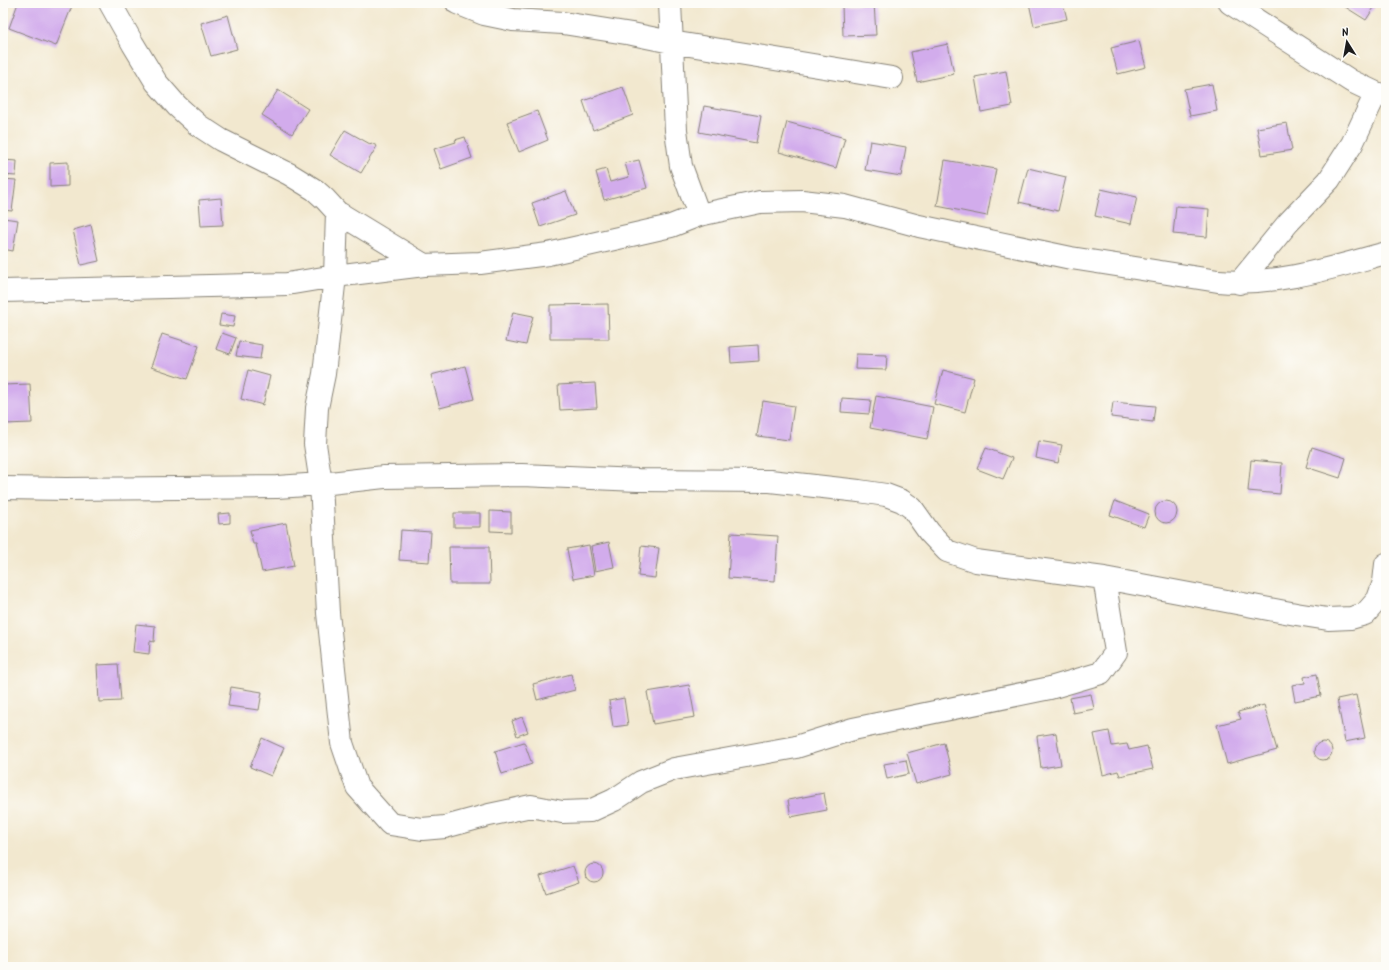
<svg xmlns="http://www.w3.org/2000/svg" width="1389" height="970" viewBox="0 0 1389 970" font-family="Kalam,sans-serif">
  <rect width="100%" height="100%" fill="#fdfcf7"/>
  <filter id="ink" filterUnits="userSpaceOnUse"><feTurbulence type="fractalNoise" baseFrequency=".025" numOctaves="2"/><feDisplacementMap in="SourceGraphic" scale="8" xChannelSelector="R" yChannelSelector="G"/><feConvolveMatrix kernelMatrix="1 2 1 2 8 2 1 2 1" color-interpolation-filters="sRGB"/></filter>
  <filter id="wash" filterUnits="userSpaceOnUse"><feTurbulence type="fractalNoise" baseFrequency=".012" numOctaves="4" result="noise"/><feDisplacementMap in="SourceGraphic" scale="16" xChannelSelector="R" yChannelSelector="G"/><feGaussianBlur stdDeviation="0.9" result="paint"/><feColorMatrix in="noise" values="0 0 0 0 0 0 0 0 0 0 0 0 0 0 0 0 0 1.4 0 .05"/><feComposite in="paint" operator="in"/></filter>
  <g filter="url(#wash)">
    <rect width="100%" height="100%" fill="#f2e8cf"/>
    <g id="blocks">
      <!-- building -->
      <path fill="#d2acec" d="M18 3H64L72 6 56 46 9 28Z
        M874 3 876 35 843 36 842 5Z
        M1029 3H1063L1067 19 1034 26Z
        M1339 3H1377L1366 20Z
        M228 15 237 49 211 56 201 23Z
        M1139 41 1146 67 1118 74 1111 48Z
        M948 44 954 74 917 82 911 52Z
        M1006 71 1012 106 981 112 975 77Z
        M1212 84 1217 111 1190 116 1184 89Z
        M623 87 633 115 593 130 583 101Z
        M278 90 308 109 292 134 262 115Z
        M704 106 761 116 756 143 699 132Z
        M537 111 548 140 519 152 507 122Z
        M787 122 845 138 836 168 779 152Z
        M1287 123 1292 150 1262 155 1257 128Z
        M345 130 370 144 371 143 377 146 361 173 330 155Z
        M465 137 472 158 441 169 434 149 456 142 455 140Z
        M870 141 906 147 901 176 865 170Z
        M3 160 17 161 16 176 3 175Z
        M639 160 647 188 604 200 596 172 606 169 610 182 629 177 625 163Z
        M945 160 996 169 987 216 937 206Z
        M68 162V186L50 187V163Z
        M1028 168 1066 177 1058 211 1019 202Z
        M3 179 16 180 12 211 3 210Z
        M1101 189 1137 197 1131 224 1095 216Z
        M566 191 575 215 540 227 532 203Z
        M221 198 223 225 201 226 199 200Z
        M1176 206 1209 209 1207 237 1173 234Z
        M3 218 18 220 13 251 3 249Z
        M91 225 99 261 81 265 73 230Z
        M608 304 609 339H550V305Z
        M513 312 533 316 526 345 506 341Z
        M221 314 235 316 233 327 219 325Z
        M222 333 236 338 230 354 216 349Z
        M162 334 199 346 187 379 151 367Z
        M239 341 262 345 260 359 236 356Z
        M758 345 759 361 731 363 730 347Z
        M856 354 887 355 886 370 855 369Z
        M465 366 474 399 440 408 431 375Z
        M248 370 270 376 263 405 241 399Z
        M943 370 974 378 965 412 934 404Z
        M595 383 597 408 560 410 558 385Z
        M30 384 32 423 4 424 3 385Z
        M876 396 933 407 927 439 870 428Z
        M842 398 871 400 869 414 841 412Z
        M763 401 794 406 789 440 757 436Z
        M1113 402 1155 406 1153 422 1111 417Z
        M1039 441 1062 445 1058 463 1036 458Z
        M1312 447 1346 458 1340 478 1306 467Z
        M986 448 1012 458 1003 479 977 469Z
        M1251 460 1282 463 1280 494 1248 491Z
        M1155 512a11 11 0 1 1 22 0a11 11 0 1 1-22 0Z
        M1115 501 1149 514 1144 527 1110 515Z
        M490 511 511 512V532L490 531Z
        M230 513V523L219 524 218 514Z
        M454 513H480V527H454Z
        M286 523 294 566 262 572 256 544H253L250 530Z
        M401 530 431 532 429 562 399 560Z
        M731 533 778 536 775 581 728 578Z
        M609 542 614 567 595 571 591 546Z
        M589 545 594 575 573 579 567 549Z
        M641 546 659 548 655 578 638 576Z
        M449 547H489L490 584H450Z
        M136 624 155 626 154 642 150 641 149 654 133 652Z
        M118 664 121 701 99 702 97 665Z
        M571 674 575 690 537 700 533 684Z
        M1317 674 1321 696 1295 701 1292 685 1305 683 1304 677Z
        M689 685 695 717 653 724 647 692Z
        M231 687 262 692 259 710 228 706Z
        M1091 694 1094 709 1073 713 1070 698Z
        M1356 695 1365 738 1345 742 1337 699Z
        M624 698 628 725 613 727 609 701Z
        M1264 705 1277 750 1227 764 1217 725 1241 719 1238 712Z
        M522 717 528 732 517 736 512 721Z
        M1109 731 1112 746 1127 744 1129 750 1147 746 1153 769 1120 776 1118 771 1103 775 1094 734Z
        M1056 733 1061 765 1041 768 1037 736Z
        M262 738 284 748 271 776 250 767Z
        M524 742 532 764 502 774 495 751Z
        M1314 751a9 9 0 1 1 18 0a9 9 0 1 1-18 0Z
        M944 743 952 774 916 784 907 753Z
        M906 760 909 774 887 779 884 764Z
        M824 793 827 810 791 817 788 800Z
        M585 873a9 9 0 1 1 18 0a9 9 0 1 1-18 0Z
        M573 866 579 882 546 893 540 876Z"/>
    </g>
  </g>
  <g filter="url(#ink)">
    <use href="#blocks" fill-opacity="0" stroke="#878276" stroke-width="1"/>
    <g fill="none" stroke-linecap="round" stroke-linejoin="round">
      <defs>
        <path id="minor" d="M110 3 133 44 156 82 177 106 198 125 221 140 289 174 315 190 325 199 337 212 424 265 480 263 548 254 671 226 699 215 760 202 802 201 845 206 919 226 1071 258 1218 281C1275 286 1331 268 1386 253
          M457 3 484 14 513 20 563 23 632 34 671 42 892 78
          M670 3 676 130 681 166 699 215
          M1230 3 1351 81 1376 93 1386 96
          M337 212 335 276 324 374 317 408 315 444 321 484 328 613 342 743 357 787 390 824 422 829 445 827 489 815 531 806 562 812 590 811 614 800 641 782 674 769 796 747 853 729 1050 688 1101 673 1116 652 1104 578
          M1239 283 1288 223 1329 180 1352 144 1376 93
          M3 291 287 284 335 276 424 265
          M3 488 66 489 277 487 321 484 384 477 522 475 638 480 770 481 859 491 886 495 902 501 912 508 929 532 947 551 976 561 1104 578 1296 614 1328 619 1351 618 1365 614 1378 599 1384 582 1386 564"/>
      </defs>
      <!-- minor casing -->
      <use href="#minor" stroke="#878276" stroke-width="24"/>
      <!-- minor -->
      <use href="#minor" stroke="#fff" stroke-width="22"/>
    </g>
  </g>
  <!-- margin -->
  <rect width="1389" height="970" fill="none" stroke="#fdfcf7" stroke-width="16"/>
  <!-- north arrow -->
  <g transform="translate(1347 42) rotate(349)" stroke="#fdfcf7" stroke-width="3" paint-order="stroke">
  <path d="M0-3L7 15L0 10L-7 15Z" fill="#1c1c1c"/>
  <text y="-6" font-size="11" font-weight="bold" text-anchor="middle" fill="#1c1c1c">N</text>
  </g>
</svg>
